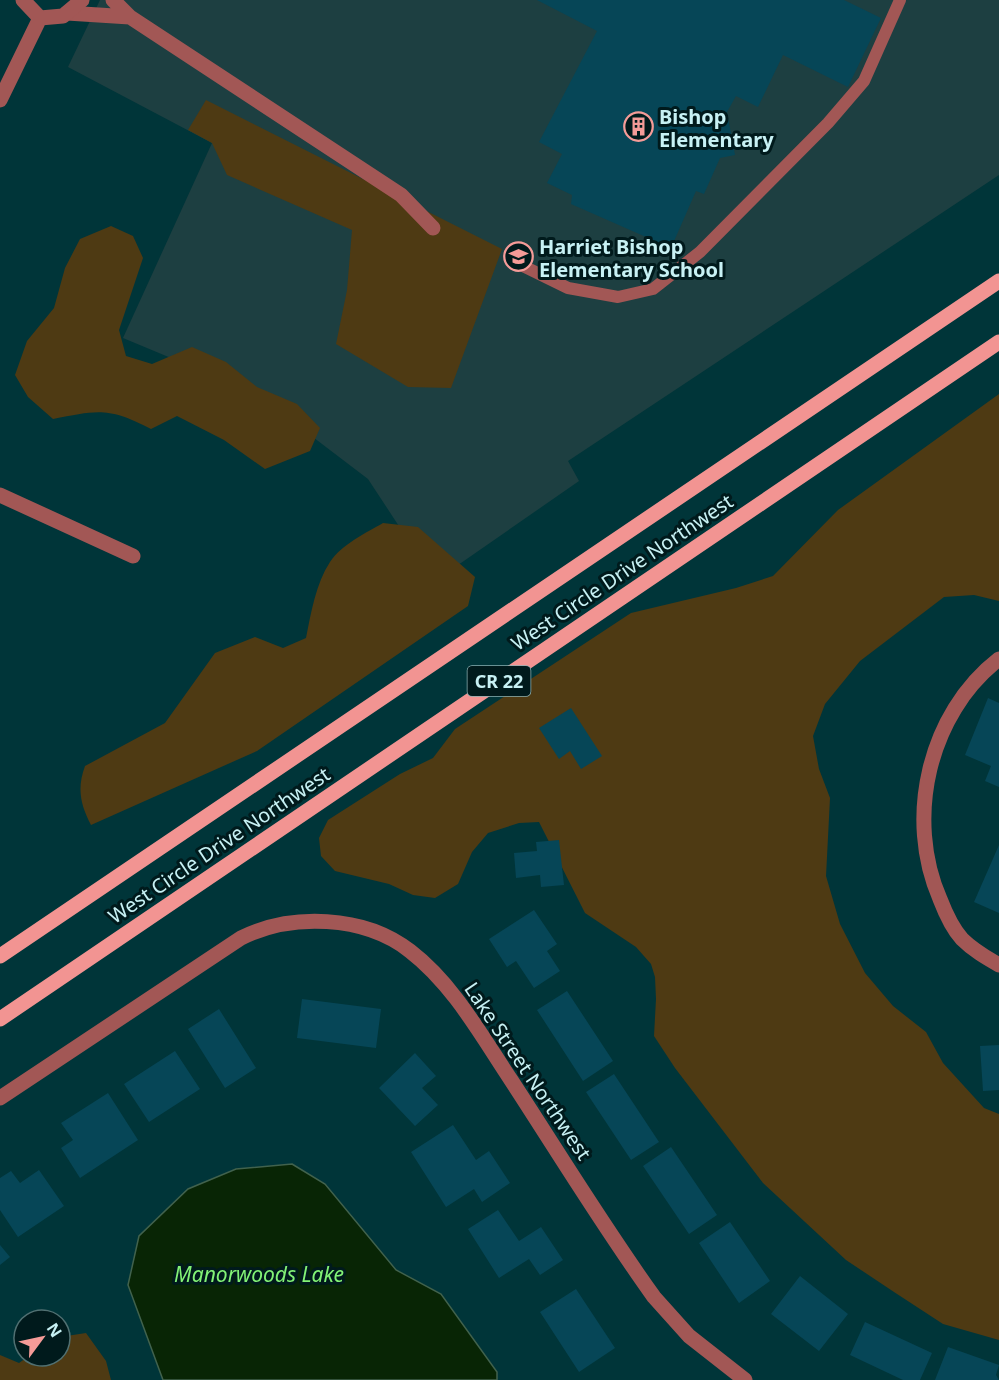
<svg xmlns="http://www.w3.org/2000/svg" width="999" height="1380" viewBox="0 0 999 1380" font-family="'Noto Sans',sans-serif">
  <rect width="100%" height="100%" fill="#003539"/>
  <!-- built -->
  <path fill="#1d3f41" d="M100 0H999V175L568 461 579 481 435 581 368 479 255 393 123 338 212 143 68 67Z"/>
  <!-- green -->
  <path fill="#4e3a13" d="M206 100 502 249 451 388 408 387 336 344 347 290 352 230 227 175 212 143 188 130Z
    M111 226 133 236 143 258 119 330 126 356 152 364 192 347 226 362 257 387 297 404 320 428 310 451 265 469 224 440 177 416 151 429C109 407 98 410 53 419L28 397 15 375 27 341 54 308 65 268 80 239Z
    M999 394V601L974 595 944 597 860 661 825 704 813 736 819 769 830 798 826 876 840 924 865 973 893 1006 926 1032 943 1063 984 1108 999 1114V1340L943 1324 894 1292 846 1260 763 1183 675 1068 654 1036 656 999 655 977 651 964 636 947 585 913 539 822 519 823 488 833 472 852 458 884 435 898 413 895 389 884 335 871 321 856 319 838 328 820 400 774 433 758 455 729 631 613 736 588 773 576 838 510Z
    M383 523 418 527 475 577 468 606 257 751 91 825C80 804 77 788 85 766L165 723 215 653 255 637 283 648 306 638C311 613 316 583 330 562 342 544 366 533 383 523Z
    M86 1333 106 1361 111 1380H0V1355L19 1363 29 1356H60V1337Z"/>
  <!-- water -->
  <path fill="#082505" stroke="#41624d" stroke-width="1.5" d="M292 1164 325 1184 396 1270 441 1294 497 1372V1380H163L128 1285 139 1236 188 1189 236 1169Z"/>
  <!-- building -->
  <path fill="#064657" d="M537 0H844L881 18 848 87 783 55 758 107 736 96 727 112 735 155 720 158 704 194 696 191 671 248 571 204 572 195 547 183 562 154 539 142 597 31Z
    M988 698 999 703V787L985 781 991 766 965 755Z
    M571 708 602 756 581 769 570 751 559 759 539 728Z
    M559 840 564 885 541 887 540 875 516 878 514 853 537 851 536 842Z
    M999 845V913L974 902Z
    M534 910 557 944 547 951 560 971 534 988 516 961 507 967 489 939Z
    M567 991 613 1061 583 1081 537 1010Z
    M302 999 381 1009 376 1048 297 1038Z
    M219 1009 256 1068 225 1088 188 1029Z
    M999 1045V1090L983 1091 980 1046Z
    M175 1051 200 1089 149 1122 124 1084Z
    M415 1053 436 1076 422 1088 438 1105 415 1126 379 1088Z
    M614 1074 659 1142 631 1160 586 1092Z
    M108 1093 138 1140 80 1178 61 1148 73 1140 61 1123Z
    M453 1125 476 1160 489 1151 510 1183 482 1202 474 1189 446 1207 411 1152Z
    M671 1147 717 1215 689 1234 643 1166Z
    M39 1170 64 1206 18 1237 0 1210V1178L11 1171 20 1183Z
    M498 1210 519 1241 541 1227 563 1260 540 1275 529 1259 499 1278 468 1229Z
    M730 1222 770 1281 739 1303 699 1243Z
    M0 1245 10 1257 0 1265Z
    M800 1276 848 1314 819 1351 771 1314Z
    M576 1289 615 1348 579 1372 540 1312Z
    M865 1322 932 1353 920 1380H903L850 1355Z
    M948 1347 999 1365 996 1375 999 1380H935Z"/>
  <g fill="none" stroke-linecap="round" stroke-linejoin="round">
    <!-- service -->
    <path stroke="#a25755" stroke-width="12" d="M519 264 568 288 618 297 653 289 700 252 828 123 864 81 900 0"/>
    <!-- minor -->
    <path stroke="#a25755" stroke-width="15" d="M67 13 130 17 113 0
      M130 17 401 195 433 228
      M0 495 133 556
      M999 659C928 714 905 819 940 899 945 912 952 928 962 939 973 950 985 957 999 965
      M0 1098 241 938C291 913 364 915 410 951 453 984 481 1035 511 1080 558 1152 603 1226 654 1297L689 1336 745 1380"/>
    <!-- tertiary -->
    <path stroke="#a25755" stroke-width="15" d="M23 0 40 18 63 16 82 0
      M0 100 40 18"/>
    <!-- primary -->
    <path stroke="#f29492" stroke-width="15" d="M0 956 999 281
      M0 1019 999 342"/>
  </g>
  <!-- icons -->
  <defs>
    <symbol id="building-ring" viewBox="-11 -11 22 22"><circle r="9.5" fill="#001a1c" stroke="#f59b98" stroke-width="1.5"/><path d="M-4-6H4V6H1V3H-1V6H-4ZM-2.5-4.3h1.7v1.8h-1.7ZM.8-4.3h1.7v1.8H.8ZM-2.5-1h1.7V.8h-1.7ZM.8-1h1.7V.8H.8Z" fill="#f59b98"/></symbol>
    <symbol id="school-ring" viewBox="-11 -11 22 22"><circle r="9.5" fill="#001a1c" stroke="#f59b98" stroke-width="1.5"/><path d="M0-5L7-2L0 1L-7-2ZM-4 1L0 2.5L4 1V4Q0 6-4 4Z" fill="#f59b98"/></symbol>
  </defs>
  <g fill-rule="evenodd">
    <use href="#building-ring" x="622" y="110" width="33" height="33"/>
    <use href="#school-ring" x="502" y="240" width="33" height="33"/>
  </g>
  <g text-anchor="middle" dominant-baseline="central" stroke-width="6" stroke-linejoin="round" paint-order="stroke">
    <!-- shield labels -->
    <rect fill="#001a1c" stroke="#8bb0b3" stroke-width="1.5" x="467.5" y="666" width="63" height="30" rx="4.5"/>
    <g font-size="18" font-weight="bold" fill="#c7f1f4">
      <text x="499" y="681">CR 22</text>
    </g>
    <!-- poi labels -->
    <g font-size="20" font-weight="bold" fill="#c7f1f4" stroke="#001a1c" text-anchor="start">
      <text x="659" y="116">Bishop<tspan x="659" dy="23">Elementary</tspan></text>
      <text x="539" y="246">Harriet Bishop<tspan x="539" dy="23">Elementary School</tspan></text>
    </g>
    <!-- street labels -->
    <g font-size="20" fill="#c7f1f4" stroke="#001a1c">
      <text transform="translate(622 572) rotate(-34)">West Circle Drive Northwest</text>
      <text transform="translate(219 845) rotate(-34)">West Circle Drive Northwest</text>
      <text transform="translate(528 1071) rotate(56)">Lake Street Northwest</text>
    </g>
    <!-- water labels -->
    <g font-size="21" font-style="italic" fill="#82f276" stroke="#001a1c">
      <text x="259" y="1274">Manorwoods Lake</text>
    </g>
  </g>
  <!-- north arrow -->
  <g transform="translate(42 1338) rotate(57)"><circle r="28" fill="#001a1c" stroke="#507072" stroke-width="1.5"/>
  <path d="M0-4.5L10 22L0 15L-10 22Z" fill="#f59b98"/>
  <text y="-9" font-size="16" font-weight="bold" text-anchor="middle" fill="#c7f1f4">N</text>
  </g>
</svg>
